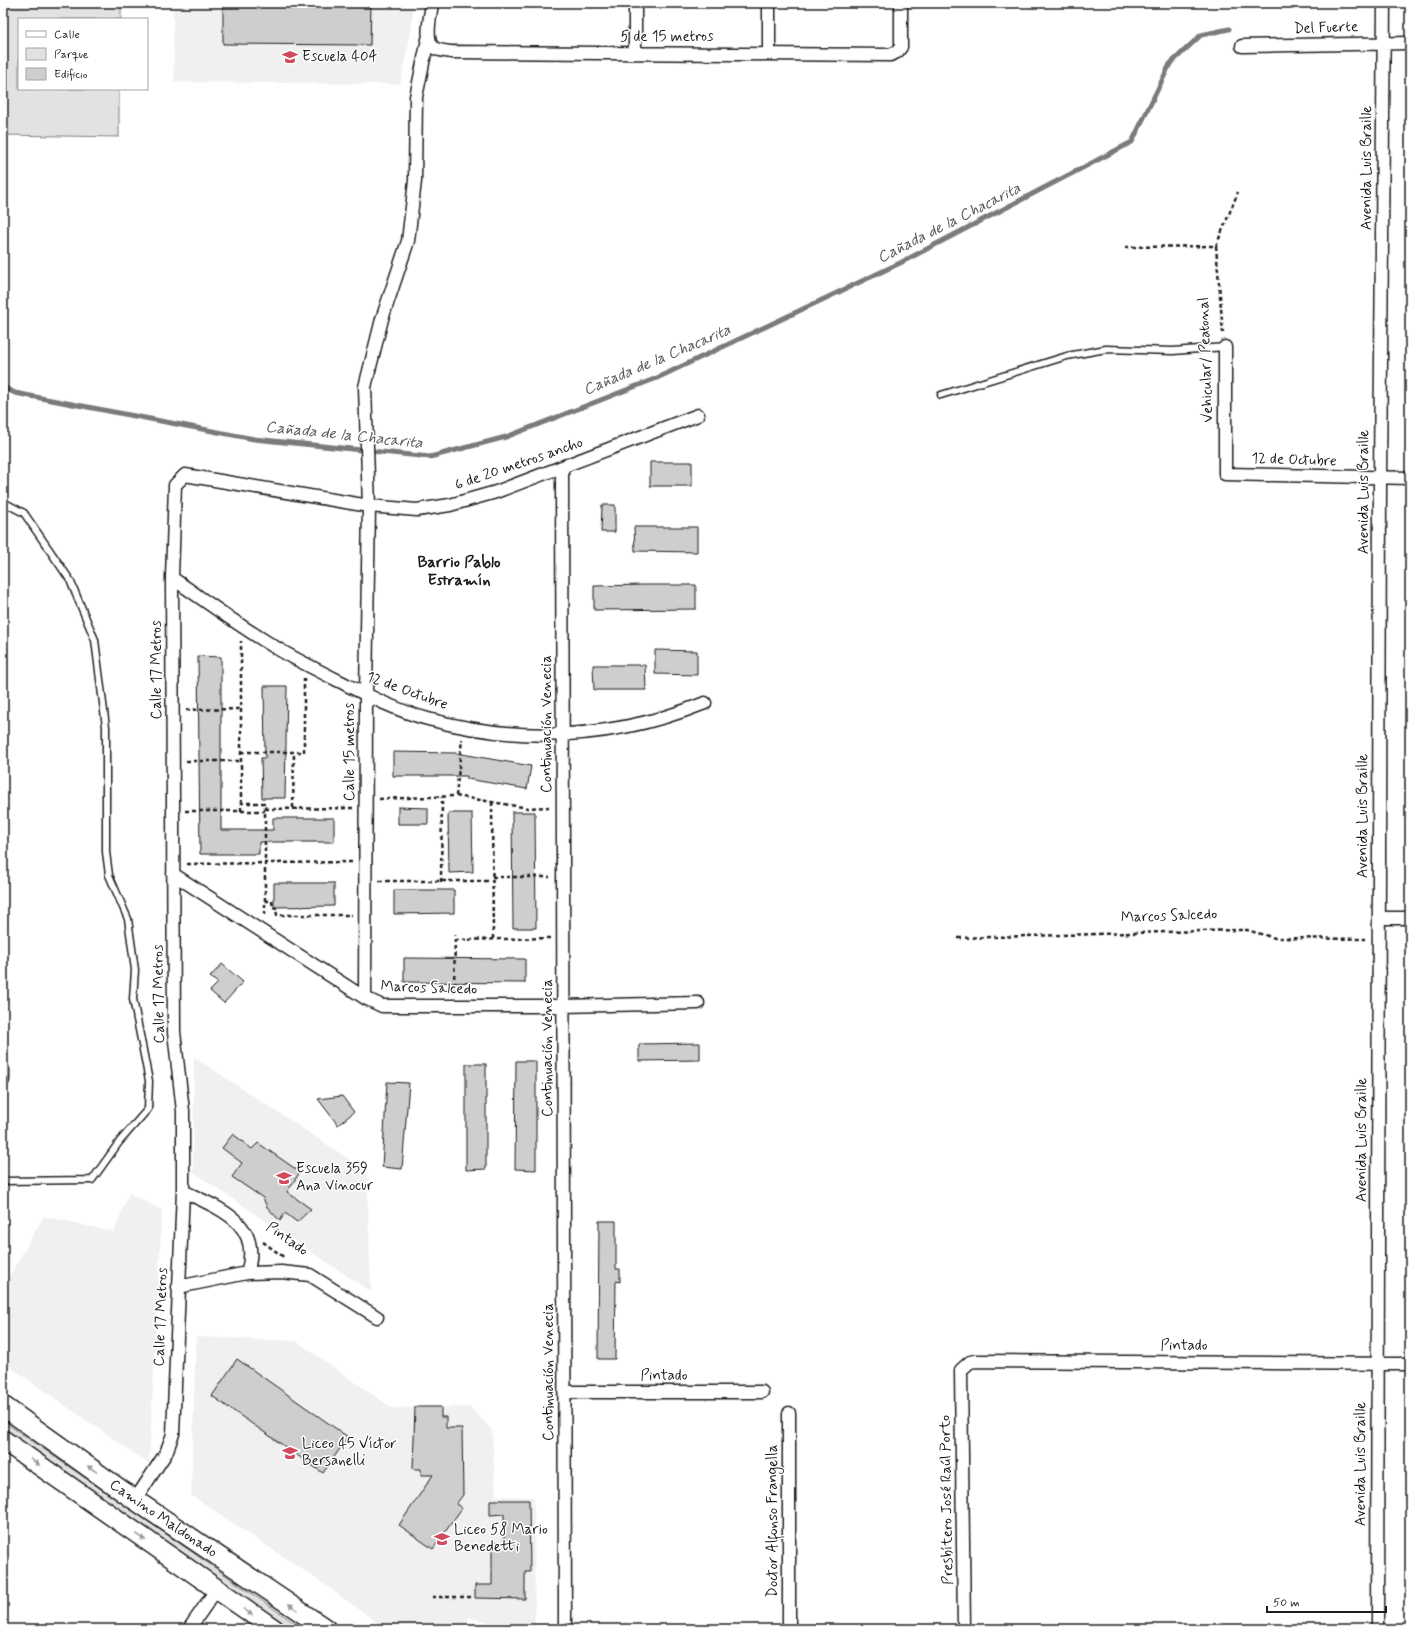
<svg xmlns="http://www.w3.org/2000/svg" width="1413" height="1632" viewBox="0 0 1413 1632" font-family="Mynerve,sans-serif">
  <rect width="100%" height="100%" fill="#fff"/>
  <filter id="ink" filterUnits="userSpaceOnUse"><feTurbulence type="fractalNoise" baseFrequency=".025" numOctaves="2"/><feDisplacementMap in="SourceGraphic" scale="8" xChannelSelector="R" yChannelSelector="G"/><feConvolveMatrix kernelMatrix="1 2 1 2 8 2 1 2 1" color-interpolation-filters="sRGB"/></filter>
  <g filter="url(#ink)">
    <!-- built -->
    <path fill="#f0f0f0" d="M173 3H413L411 32 400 84 174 82Z
      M194 1057 367 1171 371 1292 193 1172Z
      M129 1193 162 1210 149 1464 3 1362V1287L44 1216 114 1232Z
      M196 1337 296 1341 392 1408 470 1407 492 1430 496 1496 534 1497 535 1629H514L469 1617 465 1629H386L321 1582 191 1495Z"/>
    <!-- green -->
    <path fill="#e2e2e2" stroke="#7f7f7f" d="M3 3H121V19H19V89H119V137L3 135Z
      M3 1421 303 1629H291L3 1428Z"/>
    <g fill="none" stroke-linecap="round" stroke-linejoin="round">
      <!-- stream -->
      <path stroke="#7a7a7a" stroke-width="5" d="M3 387 15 393 254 439 430 457 506 437 657 378 900 263 1132 142 1170 64 1201 35 1229 29"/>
    </g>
    <!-- building -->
    <path fill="#cecece" stroke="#1c1c1c" d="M223 4H371L370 45 223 44Z
      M650 462H692V486H650Z
      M602 505H615V532H601Z
      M634 527H697V552L635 551Z
      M645 585H696V609L594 610V586Z
      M655 650 697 651V675L655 674Z
      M198 656 221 657V830H273V818H334V842H259V854H200Z
      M593 665H645L646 690H594Z
      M264 686H287L285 798H262L261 758H265Z
      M393 752 456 753 531 766 527 789 467 779V776H393Z
      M398 807 428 808V824H398Z
      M512 812H535L536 928H513Z
      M448 813H472L473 872 449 873Z
      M274 883H334V906L274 907Z
      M394 890H454V913L394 914Z
      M404 958 525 959V983L404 982Z
      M222 964 243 982 224 1003 210 991 218 983 210 977Z
      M700 1043V1060L639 1061V1044Z
      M516 1061H536V1170L515 1169Z
      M466 1064H486V1169L466 1170Z
      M387 1082 409 1083 402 1169 382 1167Z
      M342 1096 354 1112 338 1125 318 1099Z
      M233 1134 252 1149 258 1143 300 1172 287 1192 311 1209 297 1222 285 1213 280 1221 267 1207 263 1198 232 1177 242 1163 222 1148Z
      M599 1221H616V1269H620V1282L616 1281 615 1359H598Z
      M237 1359 348 1437 323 1473 212 1396Z
      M415 1407H441V1417H446V1428H462L463 1495 456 1504 462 1508 433 1549 399 1525 433 1475H421V1469H413Z
      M490 1500H529L530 1572H525V1599L475 1598V1585H492V1543H504V1514L490 1515Z"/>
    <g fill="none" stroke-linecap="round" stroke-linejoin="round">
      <defs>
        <path id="lane" d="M941 395 1067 356 1106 349 1173 351 1225 347
          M3 502 24 513 70 580 95 640 106 727V852L109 875 128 919 135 970 133 999 149 1081 148 1109 120 1141 92 1180 3 1181"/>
        <path id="street" d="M432 3C431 14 424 38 433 47 437 51 446 51 451 52L890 55 897 52 901 47V3
          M1242 46 1410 43
          M635 53V3
          M769 54V3
          M1225 347V474L1410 478
          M562 467 565 1629
          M172 578C210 604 246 631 285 653 303 663 321 672 339 681 367 695 397 711 428 719 521 744 615 739 705 703
          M173 874 365 998 382 1006H563L698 1003
          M1379 918H1410
          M365 998 366 695 369 506 365 387 382 319 408 241 415 181 416 97 428 39
          M3 1070V1080
          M183 1191C220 1209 263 1223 247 1273
          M178 1287 247 1273 281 1272 310 1275 377 1317
          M565 1392H762
          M135 1500 166 1453 173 1434 183 1191V1111L174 1032 172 578 175 485 185 475 369 506 417 510 450 505 496 492 698 415
          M189 1629 216 1590
          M789 1629V1413
          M964 1629 961 1370 970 1362 975 1361 1410 1364
          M1377 1629 1380 478 1384 3"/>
        <g id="primary">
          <path id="s1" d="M3 1406 135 1500 326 1629"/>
          <path d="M3 1440 274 1629"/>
        </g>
      </defs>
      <!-- lane casing -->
      <use href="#lane" stroke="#1c1c1c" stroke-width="9"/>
      <!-- street casing -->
      <use href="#street" stroke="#1c1c1c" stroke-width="15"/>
      <!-- primary casing -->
      <use href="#primary" stroke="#1c1c1c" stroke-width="22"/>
      <!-- path -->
      <path stroke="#1c1c1c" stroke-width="2.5" stroke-dasharray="4 3" stroke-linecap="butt" d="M1216 246 1223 333
        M1125 247 1216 246 1238 192
        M186 710 241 709
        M241 752H304V678
        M186 761H242
        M456 796 462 739
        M379 799 456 796 528 808 549 807
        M492 802 493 939
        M240 803H265V918
        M293 808 294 752
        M265 809 353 808
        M185 811H265
        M241 811V641
        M187 864 352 862
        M492 877H550
        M379 881H492
        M441 882 442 797
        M265 901H272L273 908H276L277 915H352
        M958 938 1236 930H1247L1275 938 1365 939
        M455 940 551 938
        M454 992 455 935
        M263 1242 285 1258
        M432 1597H472"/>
      <!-- lane -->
      <use href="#lane" stroke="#fff" stroke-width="6"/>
      <!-- street -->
      <use href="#street" stroke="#fff" stroke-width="12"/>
      <!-- primary -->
      <use href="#primary" stroke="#fff" stroke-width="19"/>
    </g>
    <!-- one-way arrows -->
    <defs><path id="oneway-solid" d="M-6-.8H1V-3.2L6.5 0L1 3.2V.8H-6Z"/></defs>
    <g fill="#999">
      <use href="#oneway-solid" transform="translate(35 1462) rotate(35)"/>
      <use href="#oneway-solid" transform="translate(92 1469) rotate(-145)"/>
      <use href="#oneway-solid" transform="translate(141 1537) rotate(35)"/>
      <use href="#oneway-solid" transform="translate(293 1607) rotate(-146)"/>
      <use href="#oneway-solid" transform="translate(248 1612) rotate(34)"/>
    </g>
  </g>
  <!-- icons -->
  <defs>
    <symbol id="school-bare" viewBox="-9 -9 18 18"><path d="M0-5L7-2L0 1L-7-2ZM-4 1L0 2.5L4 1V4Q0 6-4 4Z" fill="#d1495b" stroke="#fff" stroke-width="2.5" paint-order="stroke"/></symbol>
  </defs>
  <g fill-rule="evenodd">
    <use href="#school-bare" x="279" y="46" width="22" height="22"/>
    <use href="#school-bare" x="273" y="1167" width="22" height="22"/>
    <use href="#school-bare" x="279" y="1442" width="22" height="22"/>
    <use href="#school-bare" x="431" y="1528" width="22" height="22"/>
  </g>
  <g text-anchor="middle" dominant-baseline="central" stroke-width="3" stroke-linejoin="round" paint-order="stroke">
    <!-- street labels -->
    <g font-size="15" fill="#1c1c1c" stroke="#fff">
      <text transform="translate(1326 28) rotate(-2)">Del Fuerte</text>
      <text x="667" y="37">5 de 15 metros</text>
      <text transform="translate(1367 168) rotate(-90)">Avenida Luis Braille</text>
      <text transform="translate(1206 360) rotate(-92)">Vehicular/ Peatonal</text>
      <text transform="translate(1294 460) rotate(2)">12 de Octubre</text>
      <text transform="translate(519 464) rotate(-19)">6 de 20 metros ancho</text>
      <text transform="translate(1364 492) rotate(-90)">Avenida Luis Braille</text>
      <text transform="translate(157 670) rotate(-90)">Calle 17 Metros</text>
      <text transform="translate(407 691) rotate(20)">12 de Octubre</text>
      <text transform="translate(547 724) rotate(-90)">Continuación Venecia</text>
      <text transform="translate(350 752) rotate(-90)">Calle 15 metros</text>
      <text transform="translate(1363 816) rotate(-90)">Avenida Luis Braille</text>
      <text transform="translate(1169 916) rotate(-2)">Marcos Salcedo</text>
      <text transform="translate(429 988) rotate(2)">Marcos Salcedo</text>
      <text transform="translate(159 994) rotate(-91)">Calle 17 Metros</text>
      <text transform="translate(548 1048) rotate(-90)">Continuación Venecia</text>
      <text transform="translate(1362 1140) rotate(-90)">Avenida Luis Braille</text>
      <text transform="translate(287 1239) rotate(35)">Pintado</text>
      <text transform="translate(161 1317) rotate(-88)">Calle 17 Metros</text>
      <text x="1184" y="1346">Pintado</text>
      <text transform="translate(549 1372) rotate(-90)">Continuación Venecia</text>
      <text x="664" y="1376">Pintado</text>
      <text transform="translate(1361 1464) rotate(-90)">Avenida Luis Braille</text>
      <text transform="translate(947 1500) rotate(-91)">Presbítero José Raúl Porto</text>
      <text stroke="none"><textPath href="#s1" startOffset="196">Camino Maldonado</textPath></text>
      <text transform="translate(773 1521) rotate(-90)">Doctor Alfonso Frangella</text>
    </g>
    <!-- poi labels -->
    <g font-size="15" fill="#1c1c1c" stroke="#fff" text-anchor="start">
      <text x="302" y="57">Escuela 404</text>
      <text x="296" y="1169">Escuela 359<tspan x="296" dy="17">Ana Vinocur</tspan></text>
      <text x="302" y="1444">Liceo 45 Víctor<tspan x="302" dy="17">Bersanelli</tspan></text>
      <text x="454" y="1530">Liceo 58 Mario<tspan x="454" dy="17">Benedetti</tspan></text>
    </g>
    <!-- water labels -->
    <g font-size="16" font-style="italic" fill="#5a5a5a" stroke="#fff">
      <text transform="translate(949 223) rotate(-27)">Cañada de la Chacarita</text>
      <text transform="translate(657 360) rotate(-23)">Cañada de la Chacarita</text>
      <text transform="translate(344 435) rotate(6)">Cañada de la Chacarita</text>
    </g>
    <!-- neighbourhood labels -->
    <g font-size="16" font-weight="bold" fill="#1c1c1c" stroke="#fff">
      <text x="459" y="562">Barrio Pablo<tspan x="459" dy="18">Estramín</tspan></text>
    </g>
  </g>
  <!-- margin -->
  <rect width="1413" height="1632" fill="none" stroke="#fff" stroke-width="16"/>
  <rect x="8" y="8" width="1397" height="1616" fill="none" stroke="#1c1c1c" stroke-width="1.5" filter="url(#ink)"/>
  <!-- legend -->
  <rect x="18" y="18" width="130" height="72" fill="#ffffff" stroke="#a4a4a4"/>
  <rect x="26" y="31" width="20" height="6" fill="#ffffff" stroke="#a4a4a4"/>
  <text x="54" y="38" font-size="12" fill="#1c1c1c">Calle</text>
  <rect x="26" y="48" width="20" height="12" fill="#e2e2e2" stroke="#a4a4a4"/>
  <text x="54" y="58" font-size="12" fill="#1c1c1c">Parque</text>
  <rect x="26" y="68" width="20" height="12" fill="#cecece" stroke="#a4a4a4"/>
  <text x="54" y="78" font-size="12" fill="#1c1c1c">Edificio</text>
  <!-- scale -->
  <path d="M1267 1606v6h119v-6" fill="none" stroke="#1c1c1c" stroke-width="2"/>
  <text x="1273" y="1606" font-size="12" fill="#1c1c1c" stroke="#ffffff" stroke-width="3" paint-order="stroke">50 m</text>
</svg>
